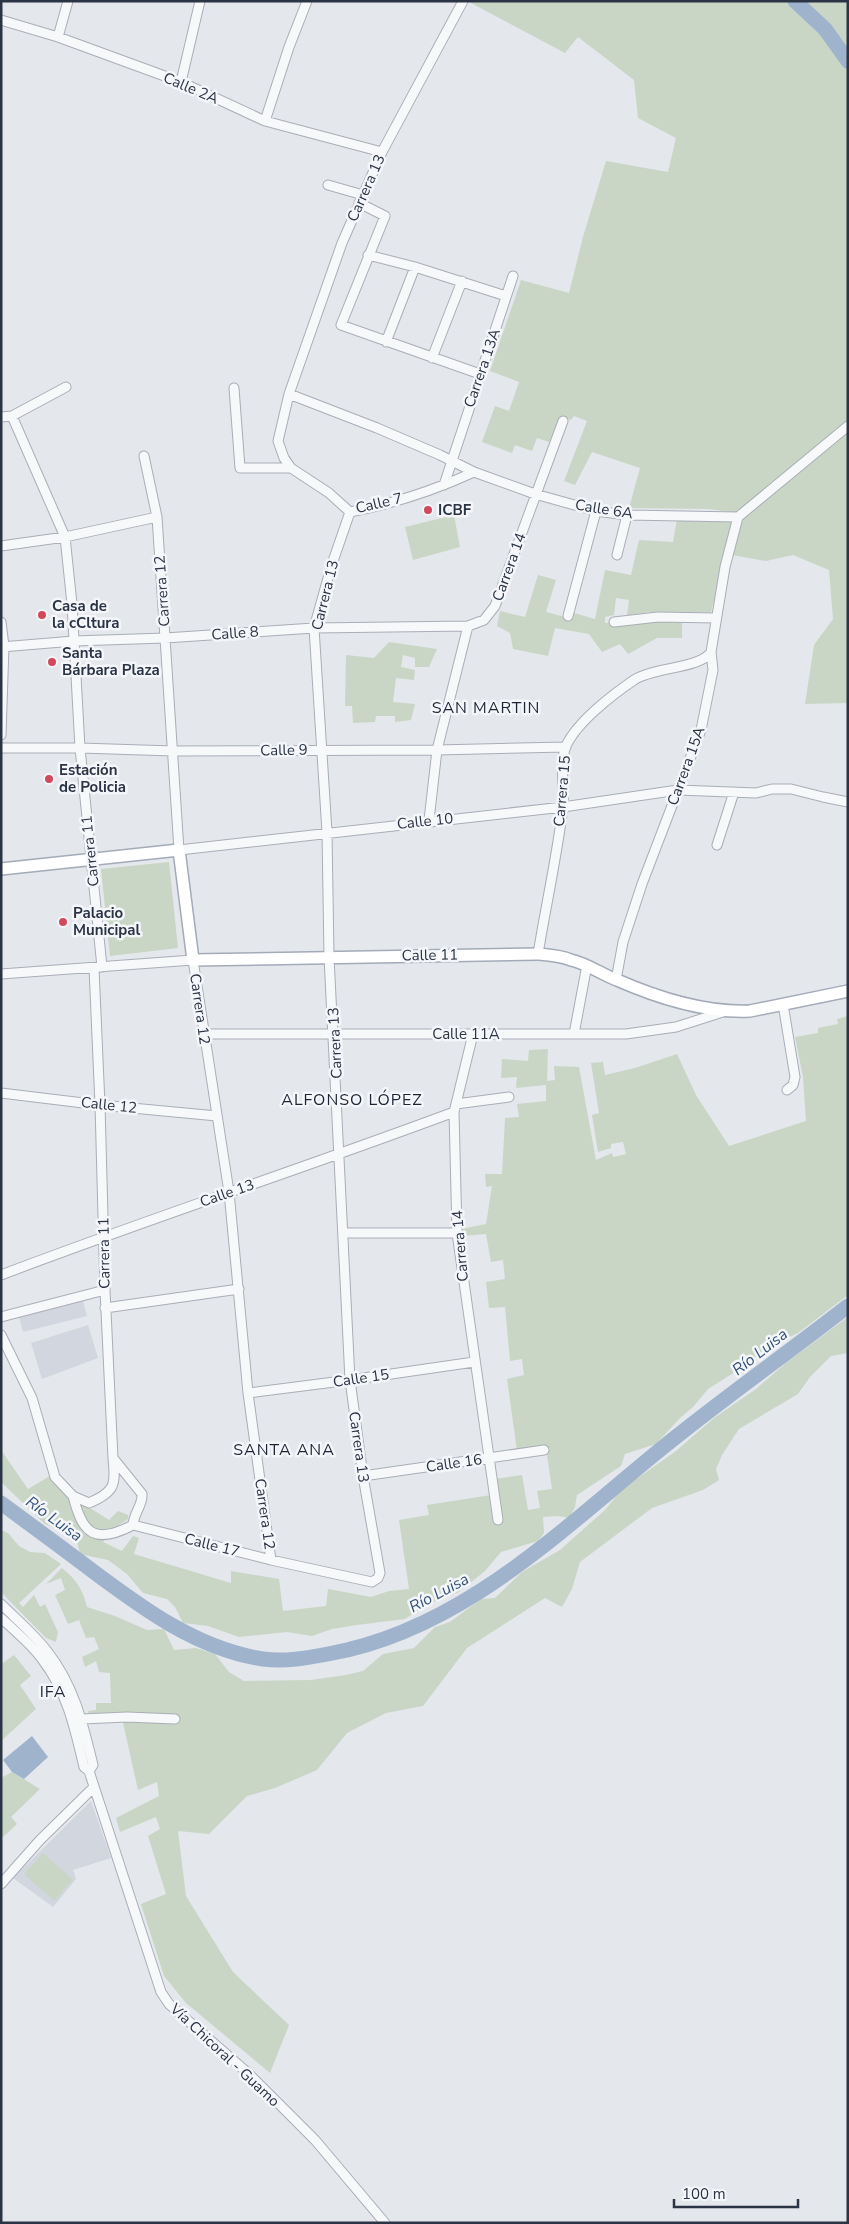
<svg xmlns="http://www.w3.org/2000/svg" width="849" height="2224" viewBox="0 0 849 2224" font-family="'Nunito Sans',sans-serif">
  <rect width="100%" height="100%" fill="#e4e7ec"/>
  <!-- built -->
  <path fill="#d2d6de" d="M83 1301 87 1316 23 1332 19 1317Z
    M88 1325 98 1358 42 1379 31 1343Z
    M91 1801 111 1858 73 1870 76 1879 53 1907 13 1878Z"/>
  <!-- green -->
  <path fill="#c9d6c5" d="M472 1H848V423L812 449 738 513 709 509 629 508 640 468 592 452 575 485 564 481 587 421 574 416 571 420 561 416 549 442 537 438 532 451 515 445 512 453 482 442 495 406 509 411 519 382 490 371 521 280 569 293 583 237 606 161 668 172 676 138 638 118 634 80 578 37 565 53 471 3Z
    M848 433V703L805 704 814 645 833 619 829 570 793 555 766 561 732 555 744 516Z
    M454 515 460 547 413 560 405 527Z
    M677 519 735 520 711 612H649L627 616 629 600 616 598 614 615 605 617V623L682 619V638H657L628 654 620 644 602 652 589 634 555 628 548 656 513 649 510 633 497 626 500 611 525 617 538 575 556 580 546 612 573 619 574 613 595 619 605 570 631 575 639 540 673 542Z
    M389 642 437 649 429 667H415V658L403 655 401 667 415 670 414 680 396 678 393 702 415 704 411 720 395 722V716H376L375 722 353 723 352 706H345L346 655 374 658Z
    M169 862 178 948 110 956 101 869Z
    M848 1016V1295L798 1333 766 1348 746 1365 708 1389 693 1407 681 1417 656 1444 625 1454 621 1466 577 1495 575 1507 569 1518 558 1516 543 1517 544 1533 538 1541 501 1552 485 1571 459 1592 426 1605 405 1619 357 1625 332 1629 312 1636 287 1632 239 1637 208 1626 183 1623 175 1607 167 1599 143 1593 127 1574 108 1560 80 1554 76 1537 45 1524 1 1482V1450L28 1489 55 1473 90 1508 109 1520 118 1511 128 1515V1519L113 1529 103 1542 122 1551 133 1536 139 1538 134 1554 231 1583V1571L279 1579 283 1611 326 1606 328 1589 371 1597 389 1591 409 1589 399 1520 429 1515 427 1505 491 1495 495 1479 522 1475 528 1510 540 1508 537 1491 552 1489 547 1455 550 1448 517 1451 507 1379 524 1375 522 1359 510 1361 505 1307 489 1308 486 1282 505 1279 503 1260 491 1262 486 1234 462 1236 461 1229 486 1224 492 1186 486 1187 485 1174H502L505 1118 519 1117 517 1104 546 1101V1085L516 1088 517 1077 501 1078 502 1059 528 1061 529 1050 548 1049 547 1081 555 1080 554 1066 579 1067 596 1160 612 1153 613 1157 626 1154 623 1142 611 1144V1148L598 1152 592 1115 599 1113 591 1063 603 1062 605 1075 635 1068 677 1054 696 1095 729 1146 806 1121 803 1077 795 1037 818 1033V1028L838 1024 837 1019Z
    M848 1317V1353L831 1356 810 1377 798 1394 739 1429 722 1455 716 1469 719 1480 703 1490 652 1508 580 1562 572 1589 562 1607 545 1598 467 1648 423 1706 386 1713 347 1733 317 1770 275 1788 247 1796 209 1834 178 1831 186 1896 233 1972 289 2025 270 2073 186 2003 164 1976 141 1904 166 1894 148 1836 160 1829 156 1817 120 1832 116 1818 159 1796 157 1782 138 1790 122 1718 90 1720 88 1711 96 1710V1703H111L110 1673 99 1672 96 1661 85 1667 82 1657 99 1649 94 1637 86 1638 79 1620 68 1624 55 1595 65 1590 61 1578 46 1584 62 1568C76 1579 83 1590 87 1607L115 1616 147 1630 164 1629 174 1650 196 1648 215 1654 229 1672 244 1681 311 1680 346 1675 363 1671 383 1654 414 1648 435 1627 450 1622 481 1599 495 1598 522 1572 560 1550 605 1510 622 1489 676 1451 714 1418 756 1389 787 1362Z
    M1 1530 8 1533 19 1546 30 1552 45 1553 61 1564 19 1603 23 1607 34 1595 40 1607 45 1604 58 1632 56 1642 46 1638 1 1592Z
    M14 1655 31 1676 20 1685 36 1709 1 1741V1664Z
    M12 1772 40 1789 11 1817 17 1824 3 1837 1 1834V1778Z
    M43 1853 73 1880 54 1901 24 1874Z"/>
  <!-- water -->
  <path fill="#9fb4cc" d="M32 1736 48 1757 24 1779 12 1772 3 1760Z"/>
  <g fill="none" stroke-linecap="round" stroke-linejoin="round">
    <!-- river -->
    <path stroke="#9fb4cc" stroke-width="15" d="M795 1 825 29 848 61
      M1 1503C31 1525 61 1547 90 1569 142 1608 197 1649 263 1659 285 1662 307 1658 328 1654 459 1631 557 1534 656 1453 718 1402 784 1356 848 1306"/>
    <defs>
      <path id="minor" d="M1 20 58 37 181 82 265 121 382 152
        M58 37 68 1
        M181 82 200 1
        M265 121 289 47 307 1
        M328 185 363 195
        M359 203 385 216 341 325 480 374
        M368 255 415 267 506 296
        M386 342 415 267
        M432 358 462 281
        M234 388 240 468H291L329 493 350 512C392 504 435 490 474 472
        M289 394 377 428 440 455 474 472 535 494 596 511 627 515 738 517
        M12 416 65 537 72 604 80 748 102 967
        M1 417 12 416 66 387
        M144 456 157 517 179 850 563 807 678 790 756 793 772 789H791L823 797 848 802
        M291 468 284 458 278 441 289 394 342 243 382 152 463 1
        M444 485 513 276
        M738 517 848 426
        M1 546 65 537 157 517
        M617 555 627 515
        M568 616 596 511
        M1 622 4 646 1 735
        M614 622 658 617 716 618
        M1 647 74 641 165 638 314 628 468 626
        M1 748H80L173 751 437 750 566 747
        M429 820 437 750 468 626 484 620 495 606 563 421
        M717 845 734 792
        M538 954C546 905 557 856 563 807 565 788 559 764 566 746 577 722 612 695 634 680 653 667 700 669 711 652
        M94 968 100 1105 105 1290 113 1458 142 1494C143 1505 134 1512 133 1525
        M1 974 193 960 229 1192 248 1393 271 1560
        M616 980 623 942 642 884 701 730 713 670 711 652 725 567 738 517
        M783 1004 795 1077 793 1085 787 1090
        M203 1034H626L676 1027 723 1012
        M473 1034 454 1112 457 1233 498 1520
        M574 1034 587 965
        M1 1093 100 1105 217 1116
        M456 1104 509 1097
        M343 1233H457
        M1 1275C151 1218 304 1168 454 1112
        M105 1308 239 1289
        M1 1317 105 1290
        M1 1335 32 1398 55 1477 73 1496 89 1503C115 1492 116 1485 113 1458
        M248 1393 350 1380 474 1362
        M363 1476 544 1450
        M73 1496C83 1536 96 1544 133 1525
        M133 1525 271 1560 372 1582 378 1578 380 1573 363 1476 350 1380 329 957 327 832 314 628 332 564 350 512
        M1 1604C16 1619 34 1634 47 1651 74 1685 83 1724 93 1765L89 1771
        M1 1618C15 1631 31 1644 42 1659 67 1691 75 1729 84 1767L89 1771 161 1992 169 2004 250 2075 315 2140 385 2223
        M82 1719 127 1717 175 1719
        M1 1884 40 1840 94 1787"/>
      <path id="major" d="M1 869 179 850 193 960 538 954C549 955 561 956 571 960 588 964 601 974 617 980 658 998 704 1013 750 1011L848 991"/>
    </defs>
    <!-- minor casing -->
    <use href="#minor" stroke="#a9aeb7" stroke-width="11"/>
    <!-- major casing -->
    <use href="#major" stroke="#a3abb8" stroke-width="14"/>
    <!-- minor -->
    <use href="#minor" stroke="#f7f8fa" stroke-width="9"/>
    <!-- major -->
    <use href="#major" stroke="#fff" stroke-width="11"/>
  </g>
  <!-- markers -->
  <g fill="#d1495b" stroke="#f4f6f9" stroke-width="2">
    <circle cx="428" cy="510" r="5"/>
    <circle cx="42" cy="615" r="5"/>
    <circle cx="52" cy="662" r="5"/>
    <circle cx="49" cy="779" r="5"/>
    <circle cx="63" cy="922" r="5"/>
  </g>
  <g text-anchor="middle" dominant-baseline="central" stroke-width="5" stroke-linejoin="round" paint-order="stroke">
    <!-- street labels -->
    <g font-size="15" fill="#2b3445" stroke="#f4f6f9">
      <text transform="translate(191 88) rotate(23)">Calle 2A</text>
      <text transform="translate(366 188) rotate(-66)">Carrera 13</text>
      <text transform="translate(482 368) rotate(-71)">Carrera 13A</text>
      <text transform="translate(379 503) rotate(-13)">Calle 7</text>
      <text transform="translate(604 509) rotate(9)">Calle 6A</text>
      <text transform="translate(509 567) rotate(-70)">Carrera 14</text>
      <text transform="translate(162 591) rotate(-94)">Carrera 12</text>
      <text transform="translate(325 595) rotate(-76)">Carrera 13</text>
      <text transform="translate(235 633) rotate(-4)">Calle 8</text>
      <text transform="translate(284 750) rotate(-1)">Calle 9</text>
      <text transform="translate(686 766) rotate(-70)">Carrera 15A</text>
      <text transform="translate(562 791) rotate(-85)">Carrera 15</text>
      <text transform="translate(425 821) rotate(-6)">Calle 10</text>
      <text transform="translate(90 851) rotate(-96)">Carrera 11</text>
      <text transform="translate(430 955) rotate(-1)">Calle 11</text>
      <text transform="translate(200 1009) rotate(82)">Carrera 12</text>
      <text x="466" y="1034">Calle 11A</text>
      <text transform="translate(335 1043) rotate(-93)">Carrera 13</text>
      <text transform="translate(109 1105) rotate(6)">Calle 12</text>
      <text transform="translate(227 1193) rotate(-19)">Calle 13</text>
      <text transform="translate(460 1246) rotate(-95)">Carrera 14</text>
      <text transform="translate(104 1253) rotate(-91)">Carrera 11</text>
      <text transform="translate(361 1378) rotate(-8)">Calle 15</text>
      <text transform="translate(359 1447) rotate(82)">Carrera 13</text>
      <text transform="translate(454 1463) rotate(-8)">Calle 16</text>
      <text transform="translate(265 1514) rotate(82)">Carrera 12</text>
      <text transform="translate(212 1545) rotate(14)">Calle 17</text>
      <text transform="translate(225 2055) rotate(43)">Vía Chicoral - Guamo</text>
    </g>
    <!-- poi labels -->
    <g font-size="15" font-weight="bold" fill="#2b3445" stroke="#f4f6f9" text-anchor="start">
      <text x="438" y="510">ICBF</text>
      <text x="52" y="606">Casa de<tspan x="52" dy="17">la cCltura</tspan></text>
      <text x="62" y="653">Santa<tspan x="62" dy="17">Bárbara Plaza</tspan></text>
      <text x="59" y="770">Estación<tspan x="59" dy="17">de Policia</tspan></text>
      <text x="73" y="913">Palacio<tspan x="73" dy="17">Municipal</tspan></text>
    </g>
    <!-- neighbourhood labels -->
    <g font-size="16" letter-spacing="1" fill="#1d2536" stroke="#f4f6f9">
      <text x="486" y="708">SAN MARTIN</text>
      <text x="352" y="1100">ALFONSO LÓPEZ</text>
      <text x="284" y="1450">SANTA ANA</text>
      <text x="53" y="1692">IFA</text>
    </g>
    <!-- water labels -->
    <g font-size="16" font-style="italic" fill="#34527a" stroke="#f4f6f9">
      <text transform="translate(760 1352) rotate(-38)">Río Luisa</text>
      <text transform="translate(54 1519) rotate(36)">Río Luisa</text>
      <text transform="translate(439 1593) rotate(-28)">Río Luisa</text>
    </g>
  </g>
  <!-- border -->
  <rect width="849" height="2224" fill="none" stroke="#2b3445" stroke-width="5"/>
  <!-- scale -->
  <path d="M674 2199v8h124v-8" fill="none" stroke="#2b3445" stroke-width="2.5"/>
  <text x="682" y="2199" font-size="15" fill="#2b3445" stroke="#f4f6f9" stroke-width="4" paint-order="stroke">100 m</text>
</svg>
